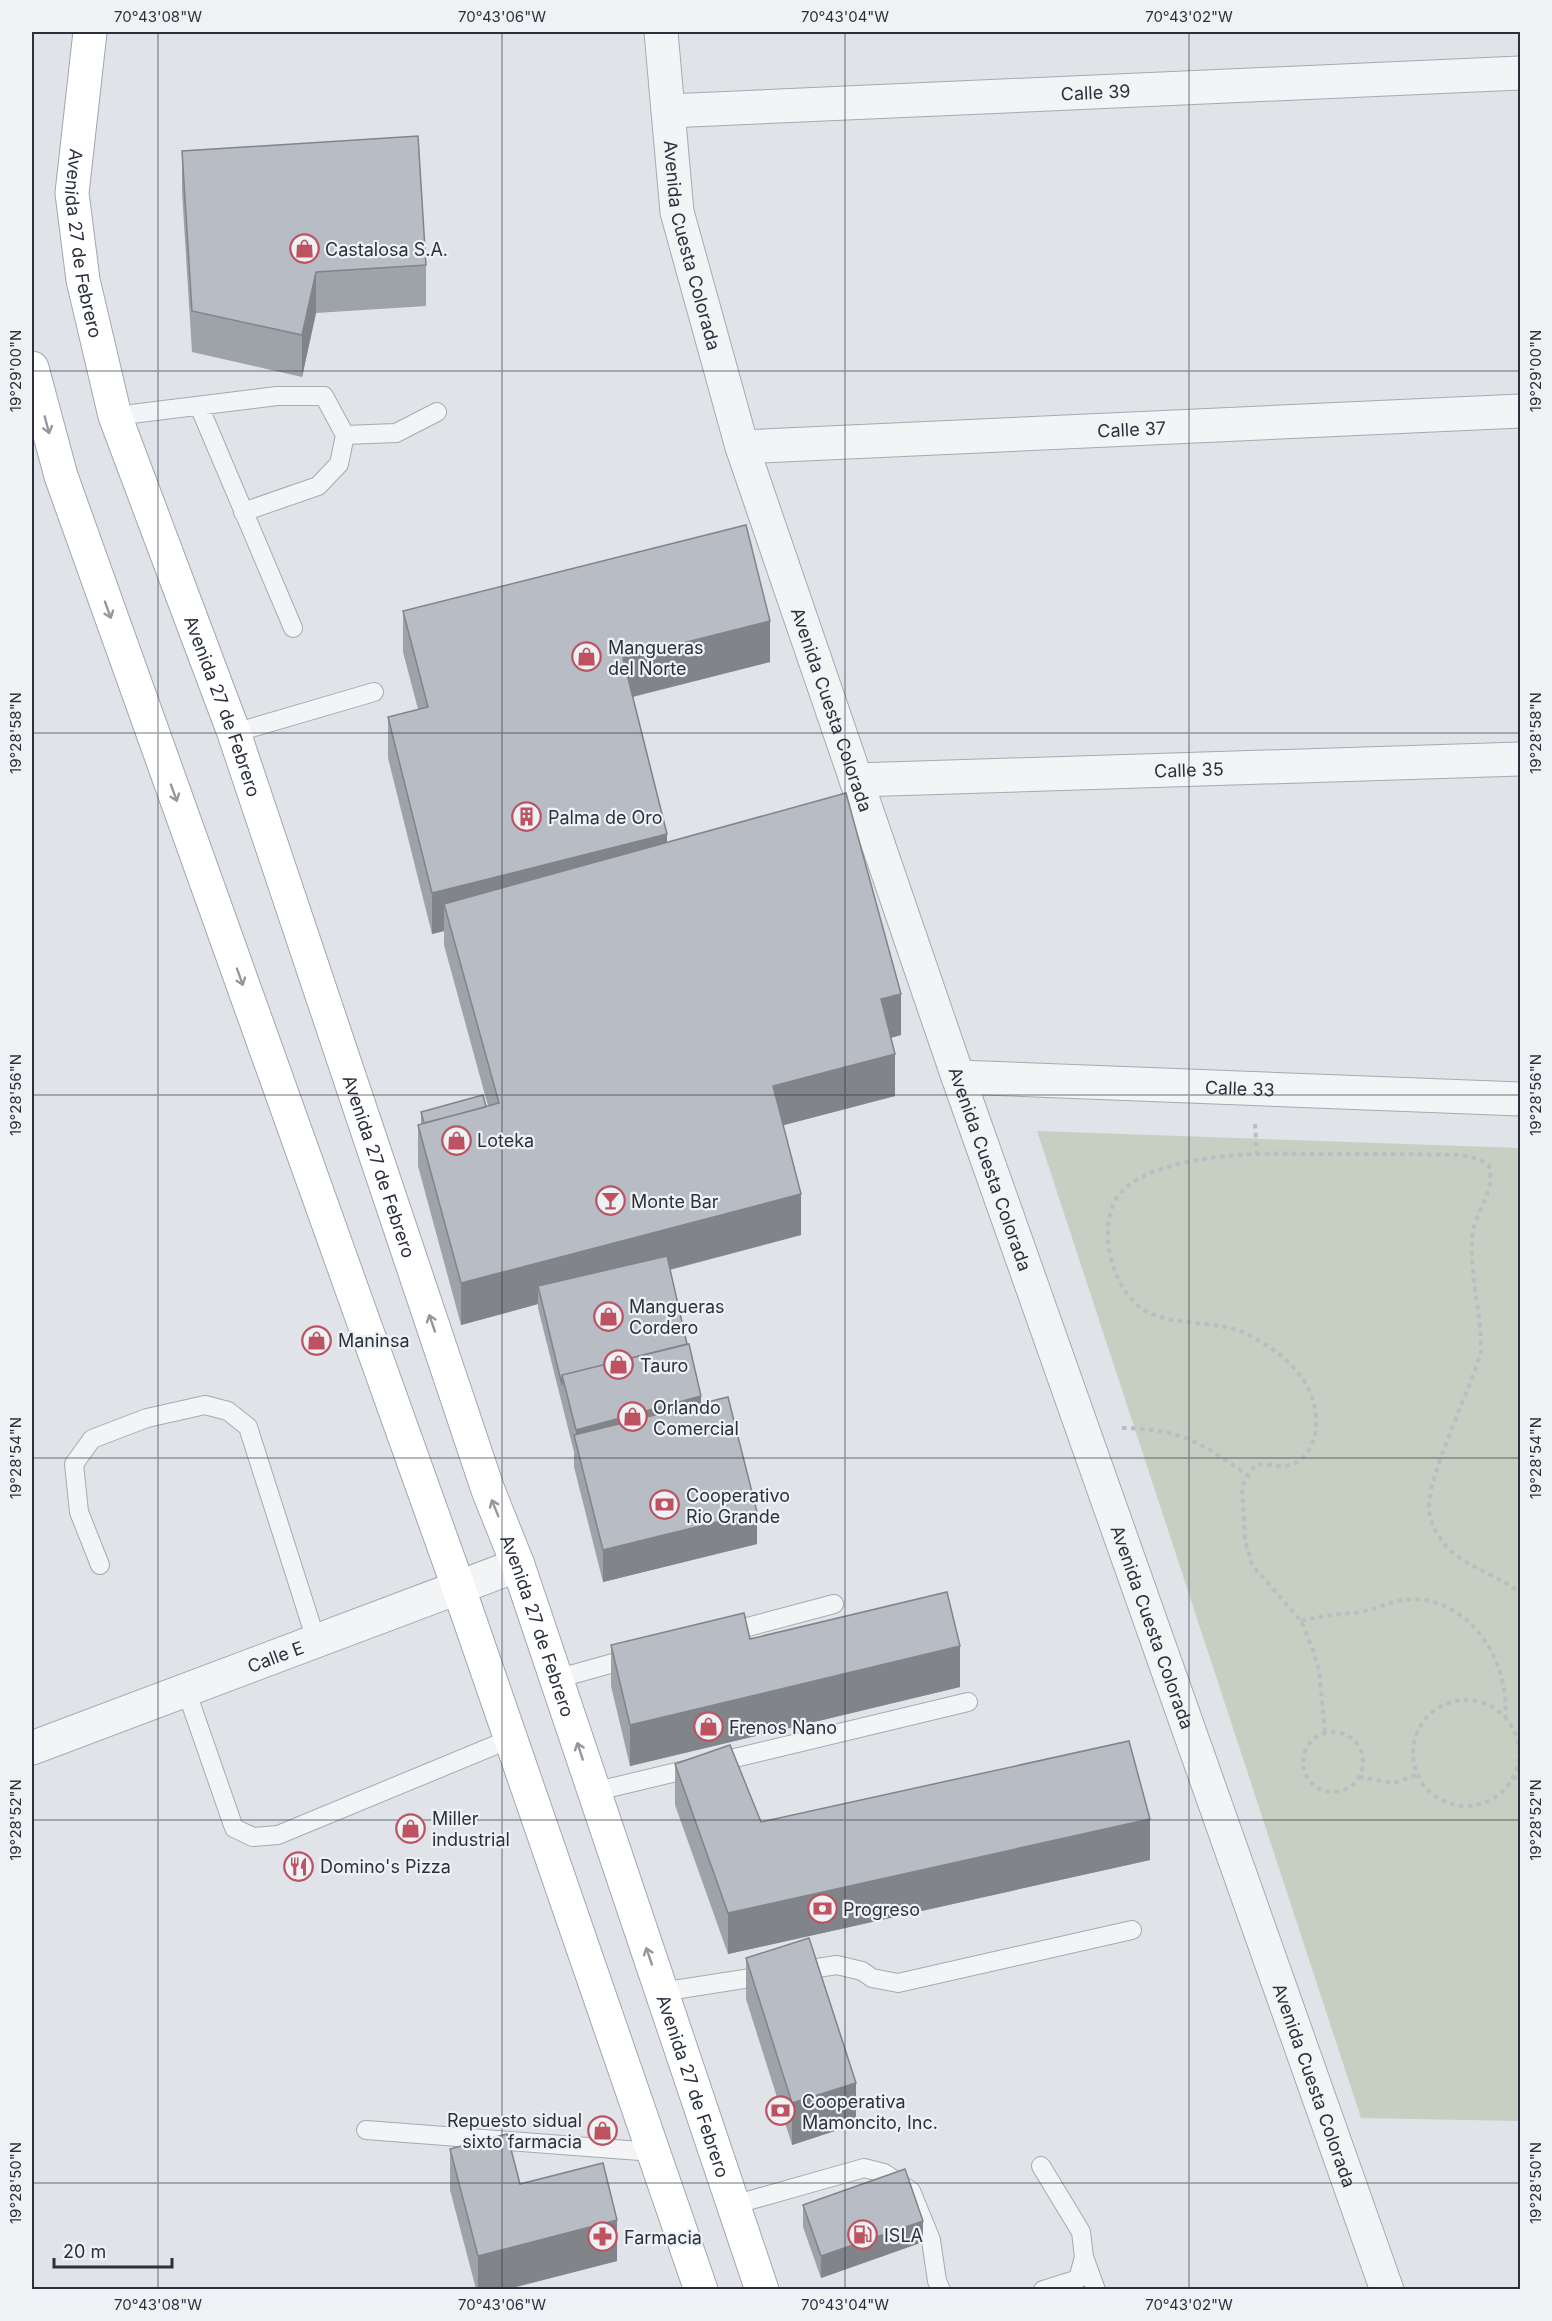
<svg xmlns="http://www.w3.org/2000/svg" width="1552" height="2321" viewBox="0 0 1552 2321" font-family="Inter,sans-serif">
  <rect width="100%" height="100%" fill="#e0e3e7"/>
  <!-- green -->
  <path fill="#c5d0c2" d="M1037 1131 1520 1148V2121L1361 2118Z"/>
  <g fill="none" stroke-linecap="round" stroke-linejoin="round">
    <defs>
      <path id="service" d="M199 406 293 628
        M115 416 277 396H324L345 435 396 433 437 412
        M243 512 318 486 339 464 345 435
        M234 733 374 692
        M100 1565 79 1512 74 1464 92 1439 147 1418 205 1405 228 1411 248 1427 316 1640
        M725 1633 834 1604
        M556 1679 635 1657
        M186 1690 234 1828 253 1837 278 1835 510 1739
        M593 1792 968 1702
        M797 1971 837 1965 862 1971 872 1978 898 1983 1132 1930
        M661 1992 769 1975
        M366 2130 653 2152
        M1041 2166 1081 2232 1084 2257 1078 2279 1043 2290
        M733 2205 864 2168 884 2173 911 2191 931 2240 937 2281 941 2290
        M1084 2257 1096 2290"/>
      <g id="minor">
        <path id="s1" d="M661 32 677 212 742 447 958 1077 1387 2290"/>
        <path id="s2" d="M668 111 1520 73"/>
        <path id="s3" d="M742 447 1520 411"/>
        <path id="s4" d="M856 780 1520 759"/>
        <path id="s5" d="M958 1077 1520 1099"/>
        <path id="s6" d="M32 1748 518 1565"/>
      </g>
      <g id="primary">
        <path id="s7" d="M90 32 72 193 83 280 115 416 234 733 488 1490 518 1565 762 2290"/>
        <path d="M32 368 61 476 458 1586 701 2290"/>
      </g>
    </defs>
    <!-- service casing -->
    <use href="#service" stroke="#a6aab1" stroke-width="20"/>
    <!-- minor casing -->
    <use href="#minor" stroke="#a6aab1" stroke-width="35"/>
    <!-- primary casing -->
    <use href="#primary" stroke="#a1a7b2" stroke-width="35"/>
    <!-- path -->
    <path stroke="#babdc2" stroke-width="4" stroke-dasharray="4.5 4.5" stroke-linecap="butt" d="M1255 1124 1257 1153
      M1122 1428C1180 1429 1201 1442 1247 1475
      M1301 1621C1323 1615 1338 1615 1360 1612 1384 1608 1395 1596 1423 1600 1477 1607 1510 1668 1505 1717
      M1413 1753a53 53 0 1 1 106 0a53 53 0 1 1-106 0Z
      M1303 1762a30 30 0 1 1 60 0a30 30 0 1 1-60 0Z
      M1325 1732 1319 1670 1312 1647 1301 1621 1252 1565 1245 1540 1242 1486 1255 1465C1268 1463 1283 1469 1295 1463 1306 1458 1313 1445 1315 1434 1323 1386 1286 1354 1247 1334 1217 1319 1169 1328 1141 1308 1113 1287 1100 1238 1113 1205 1121 1185 1148 1172 1168 1167 1219 1152 1271 1153 1325 1154 1371 1154 1416 1154 1461 1155L1479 1159 1489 1166C1495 1191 1480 1204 1474 1227 1466 1261 1482 1313 1481 1351 1471 1389 1426 1478 1429 1511 1431 1525 1438 1537 1447 1547 1467 1568 1499 1575 1520 1593
      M1359 1777 1393 1783 1417 1775
      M1513 1779 1520 1775"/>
    <!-- service -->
    <use href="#service" stroke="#f2f4f6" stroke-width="18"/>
    <!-- minor -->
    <use href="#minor" stroke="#f2f4f6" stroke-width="33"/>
    <!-- primary -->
    <use href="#primary" stroke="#fff" stroke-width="33"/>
  </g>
  <!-- wall -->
  <path fill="#9ea2a9" d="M182 151 426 265V306L316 313 302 377 192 352 182 192Z
    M403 611 770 662 633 697 667 843 901 1035 891 1038 895 1096 783 1125 801 1235 670 1270 701 1404 757 1544 603 1582 574 1467V1452L538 1308V1304L461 1325 418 1166V1125L421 1124V1112L488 1106 444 945V931L432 934 388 758V717L418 709 403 652Z
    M750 1639 960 1687 630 1766 611 1686V1645Z
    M675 1764 761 1822 1150 1860 728 1954 675 1805Z
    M746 1958 856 2124 792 2145 746 1999Z
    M450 2149 520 2184 617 2261 508 2289H476L450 2190Z
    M803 2205 923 2242 821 2278 803 2227Z"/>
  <!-- shaded-wall -->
  <path fill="#818489" d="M316 272V313L302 377V335Z
    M770 621V662L623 699V658Z
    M667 834V876L444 904V931L432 934V893Z
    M901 994V1035L881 1040V999Z
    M895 1054V1096L773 1128V1086Z
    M801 1194V1235L542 1303 538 1286V1304L461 1325V1283Z
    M701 1396V1428L576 1445V1430Z
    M757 1512V1544L603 1582V1550Z
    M960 1646V1687L630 1766V1725Z
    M1150 1819V1860L728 1954V1913Z
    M856 2083V2124L792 2145V2103Z
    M617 2220V2261L508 2289H478V2256Z
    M923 2221V2242L821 2278V2256Z"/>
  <!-- building -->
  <path fill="#b8bcc4" stroke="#818489" stroke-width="1.5" d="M418 136 426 265 316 272 302 335 192 311 182 151Z
    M746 525 770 621 623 658 667 834 432 893 388 717 428 707 403 611Z
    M846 793 901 994 881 999 895 1054 773 1086 801 1194 461 1283 418 1125 499 1103 444 904Z
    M483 1095 486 1107 424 1123 421 1112Z
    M667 1256 687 1344 562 1375V1385L538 1286Z
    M689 1344 701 1396 576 1430 562 1375Z
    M728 1397 757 1512 603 1550 574 1435Z
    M947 1592 960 1646 630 1725 611 1645 744 1613 750 1639Z
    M1129 1741 1150 1819 728 1913 675 1764 730 1745 761 1822Z
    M809 1938 856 2083 792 2103 746 1958Z
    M507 2134 520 2184 603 2163 617 2220 478 2256 450 2149Z
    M905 2169 923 2221 821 2256 803 2205Z"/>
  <!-- one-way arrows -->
  <defs><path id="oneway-shaft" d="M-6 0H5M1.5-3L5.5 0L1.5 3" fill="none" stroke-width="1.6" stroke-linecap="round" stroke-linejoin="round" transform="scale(1.5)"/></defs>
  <g stroke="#94989e">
    <use href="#oneway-shaft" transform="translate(47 425) rotate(75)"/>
    <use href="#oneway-shaft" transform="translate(108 610) rotate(70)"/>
    <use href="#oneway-shaft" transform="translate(174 793) rotate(70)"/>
    <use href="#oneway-shaft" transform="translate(240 977) rotate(70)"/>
    <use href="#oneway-shaft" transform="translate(432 1323) rotate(-109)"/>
    <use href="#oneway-shaft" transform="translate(495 1508) rotate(-112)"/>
    <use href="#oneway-shaft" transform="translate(580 1751) rotate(-108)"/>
    <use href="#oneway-shaft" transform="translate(649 1956) rotate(-109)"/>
  </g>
  <!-- ticks -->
  <path fill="none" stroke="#2a313d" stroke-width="1.5" stroke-opacity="0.45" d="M158 32V2290M502 32V2290M845 32V2290M1189 32V2290M32 371H1520M32 733H1520M32 1095H1520M32 1458H1520M32 1820H1520M32 2183H1520"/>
  <!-- icons -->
  <defs>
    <symbol id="shop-ring" viewBox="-11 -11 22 22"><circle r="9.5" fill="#eff2f5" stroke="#bf5261" stroke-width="1.5"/><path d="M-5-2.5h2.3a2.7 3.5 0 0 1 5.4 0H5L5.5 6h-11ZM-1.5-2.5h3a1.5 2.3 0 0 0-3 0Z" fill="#bf5261"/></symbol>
    <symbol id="building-ring" viewBox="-11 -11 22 22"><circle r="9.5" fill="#eff2f5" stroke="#bf5261" stroke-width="1.5"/><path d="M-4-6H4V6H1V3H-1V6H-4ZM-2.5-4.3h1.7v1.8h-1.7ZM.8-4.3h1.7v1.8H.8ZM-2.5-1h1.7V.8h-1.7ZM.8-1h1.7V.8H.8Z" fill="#bf5261"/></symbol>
    <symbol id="bar-ring" viewBox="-11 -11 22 22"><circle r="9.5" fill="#eff2f5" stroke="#bf5261" stroke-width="1.5"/><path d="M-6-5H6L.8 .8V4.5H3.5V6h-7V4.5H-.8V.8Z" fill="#bf5261"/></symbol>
    <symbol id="bank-ring" viewBox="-11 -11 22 22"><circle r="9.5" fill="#eff2f5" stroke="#bf5261" stroke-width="1.5"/><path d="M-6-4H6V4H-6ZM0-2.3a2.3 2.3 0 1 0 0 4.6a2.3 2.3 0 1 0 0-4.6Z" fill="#bf5261"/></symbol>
    <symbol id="restaurant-ring" viewBox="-11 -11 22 22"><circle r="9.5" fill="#eff2f5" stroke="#bf5261" stroke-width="1.5"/><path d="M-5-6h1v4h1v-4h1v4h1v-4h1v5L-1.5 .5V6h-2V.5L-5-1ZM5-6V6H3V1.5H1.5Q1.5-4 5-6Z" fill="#bf5261"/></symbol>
    <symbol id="fuel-ring" viewBox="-11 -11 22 22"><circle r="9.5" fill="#eff2f5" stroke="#bf5261" stroke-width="1.5"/><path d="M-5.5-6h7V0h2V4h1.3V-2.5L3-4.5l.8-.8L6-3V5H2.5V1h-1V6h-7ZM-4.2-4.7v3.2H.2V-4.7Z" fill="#bf5261"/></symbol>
    <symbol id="pharmacy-ring" viewBox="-11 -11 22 22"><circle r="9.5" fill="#eff2f5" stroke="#bf5261" stroke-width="1.5"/><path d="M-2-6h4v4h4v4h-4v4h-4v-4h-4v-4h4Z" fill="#bf5261"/></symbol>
  </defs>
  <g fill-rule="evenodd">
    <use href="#shop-ring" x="288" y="232" width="33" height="33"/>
    <use href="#shop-ring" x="570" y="640" width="33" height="33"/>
    <use href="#building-ring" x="510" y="800" width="33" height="33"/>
    <use href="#shop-ring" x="440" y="1124" width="33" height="33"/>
    <use href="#bar-ring" x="594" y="1184" width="33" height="33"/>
    <use href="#shop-ring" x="592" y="1300" width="33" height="33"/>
    <use href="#shop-ring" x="300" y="1324" width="33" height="33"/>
    <use href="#shop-ring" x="602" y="1348" width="33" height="33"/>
    <use href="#shop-ring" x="616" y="1400" width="33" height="33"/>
    <use href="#bank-ring" x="648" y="1488" width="33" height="33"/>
    <use href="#shop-ring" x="692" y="1710" width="33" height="33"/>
    <use href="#shop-ring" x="394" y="1812" width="33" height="33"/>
    <use href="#restaurant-ring" x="282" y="1850" width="33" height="33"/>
    <use href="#bank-ring" x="806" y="1892" width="33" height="33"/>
    <use href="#bank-ring" x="764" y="2094" width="33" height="33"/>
    <use href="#shop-ring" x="586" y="2114" width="33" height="33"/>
    <use href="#fuel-ring" x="846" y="2218" width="33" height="33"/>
    <use href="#pharmacy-ring" x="586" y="2220" width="33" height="33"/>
  </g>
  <g text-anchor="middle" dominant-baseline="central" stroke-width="4.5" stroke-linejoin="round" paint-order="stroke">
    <!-- street labels -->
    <g font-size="18" fill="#2a313d" stroke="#eff2f5">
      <text stroke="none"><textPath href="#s2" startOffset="428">Calle 39</textPath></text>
      <text stroke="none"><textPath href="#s7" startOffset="213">Avenida 27 de Febrero</textPath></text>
      <text stroke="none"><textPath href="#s1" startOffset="216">Avenida Cuesta Colorada</textPath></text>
      <text stroke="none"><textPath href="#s3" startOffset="390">Calle 37</textPath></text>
      <text stroke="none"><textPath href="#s7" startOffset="699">Avenida 27 de Febrero</textPath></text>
      <text stroke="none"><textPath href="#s1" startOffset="702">Avenida Cuesta Colorada</textPath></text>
      <text stroke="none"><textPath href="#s4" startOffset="333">Calle 35</textPath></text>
      <text stroke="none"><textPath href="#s5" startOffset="282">Calle 33</textPath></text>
      <text stroke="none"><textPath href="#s7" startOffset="1185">Avenida 27 de Febrero</textPath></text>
      <text stroke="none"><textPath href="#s1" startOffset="1188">Avenida Cuesta Colorada</textPath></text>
      <text stroke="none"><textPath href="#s7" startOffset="1671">Avenida 27 de Febrero</textPath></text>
      <text stroke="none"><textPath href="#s1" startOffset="1674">Avenida Cuesta Colorada</textPath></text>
      <text stroke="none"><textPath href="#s6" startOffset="260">Calle E</textPath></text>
      <text stroke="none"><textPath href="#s1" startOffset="2160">Avenida Cuesta Colorada</textPath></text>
      <text stroke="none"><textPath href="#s7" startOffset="2157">Avenida 27 de Febrero</textPath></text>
    </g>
    <!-- poi labels -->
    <g font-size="18" fill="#2a313d" stroke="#eff2f5" text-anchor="start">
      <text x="325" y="249">Castalosa S.A.</text>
      <text x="608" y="647">Mangueras<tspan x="608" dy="21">del Norte</tspan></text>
      <text x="548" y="817">Palma de Oro</text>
      <text x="477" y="1140">Loteka</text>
      <text x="631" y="1201">Monte Bar</text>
      <text x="629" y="1306">Mangueras<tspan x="629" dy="21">Cordero</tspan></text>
      <text x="338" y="1340">Maninsa</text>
      <text x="640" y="1365">Tauro</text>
      <text x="653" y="1407">Orlando<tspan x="653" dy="21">Comercial</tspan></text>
      <text x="686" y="1495">Cooperativo<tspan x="686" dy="21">Rio Grande</tspan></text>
      <text x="729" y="1727">Frenos Nano</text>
      <text x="432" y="1818">Miller<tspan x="432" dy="21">industrial</tspan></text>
      <text x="320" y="1866">Domino's Pizza</text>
      <text x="843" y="1909">Progreso</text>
      <text x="802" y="2101">Cooperativa<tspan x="802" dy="21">Mamoncito, Inc.</tspan></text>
      <text x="582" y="2120" text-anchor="end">Repuesto sidual<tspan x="582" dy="21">sixto farmacia</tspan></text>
      <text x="884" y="2235">ISLA</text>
      <text x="624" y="2237">Farmacia</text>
    </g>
  </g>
  <!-- border -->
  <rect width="1552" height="2321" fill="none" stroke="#eff2f5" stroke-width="66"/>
  <!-- scale -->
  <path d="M54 2258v9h118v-9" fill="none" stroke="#2a313d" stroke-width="3"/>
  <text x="63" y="2258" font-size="18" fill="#2a313d" stroke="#eff2f5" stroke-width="4.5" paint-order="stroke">20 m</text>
  <rect x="33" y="33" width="1486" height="2255" fill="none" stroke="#2a313d" stroke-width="2"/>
  <g font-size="15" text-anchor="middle" fill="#2a313d">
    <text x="158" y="22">70°43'08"W</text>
    <text x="502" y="22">70°43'06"W</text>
    <text x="845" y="22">70°43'04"W</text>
    <text x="1189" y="22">70°43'02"W</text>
    <text transform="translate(16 371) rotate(-90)" y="5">19°29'00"N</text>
    <text transform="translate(1536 371) rotate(-90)" y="5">19°29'00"N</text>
    <text transform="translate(16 733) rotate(-90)" y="5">19°28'58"N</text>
    <text transform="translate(1536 733) rotate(-90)" y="5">19°28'58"N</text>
    <text transform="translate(16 1095) rotate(-90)" y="5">19°28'56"N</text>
    <text transform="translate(1536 1095) rotate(-90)" y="5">19°28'56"N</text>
    <text transform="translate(16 1458) rotate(-90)" y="5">19°28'54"N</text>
    <text transform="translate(1536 1458) rotate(-90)" y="5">19°28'54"N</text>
    <text transform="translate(16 1820) rotate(-90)" y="5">19°28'52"N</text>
    <text transform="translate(1536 1820) rotate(-90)" y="5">19°28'52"N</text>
    <text transform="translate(16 2183) rotate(-90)" y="5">19°28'50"N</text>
    <text transform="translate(1536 2183) rotate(-90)" y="5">19°28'50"N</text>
    <text x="158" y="2310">70°43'08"W</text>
    <text x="502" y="2310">70°43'06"W</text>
    <text x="845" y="2310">70°43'04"W</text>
    <text x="1189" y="2310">70°43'02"W</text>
  </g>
</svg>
